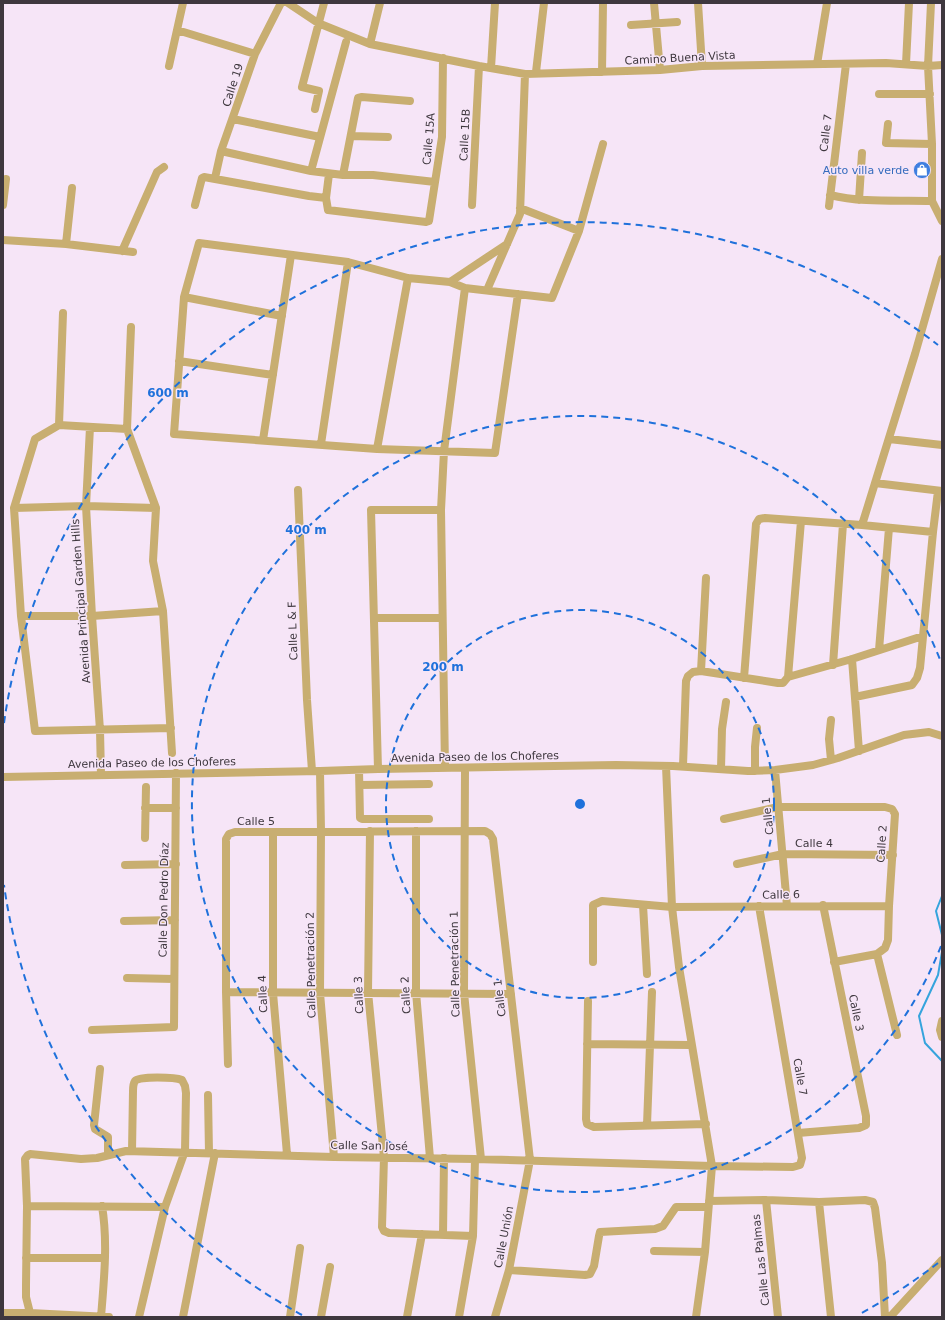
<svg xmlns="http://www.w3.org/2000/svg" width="945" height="1320" viewBox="0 0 945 1320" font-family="'DejaVu Sans',sans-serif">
  <rect width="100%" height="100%" fill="#f6e5f7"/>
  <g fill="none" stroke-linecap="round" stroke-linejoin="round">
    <!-- stream -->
    <path stroke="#35a4dd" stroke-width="2" d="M942 896 936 911 942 935
      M942 952 938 975 919 1016 925 1043 942 1061"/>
    <!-- minor -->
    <path stroke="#c8ae71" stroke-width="8" d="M288 3 318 23 370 44 479 66 525 74 660 70 702 66 886 63 928 66 942 65
      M654 3 660 70
      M698 3 702 66
      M931 3 928 66 932 144V201L942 221
      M631 25 677 22
      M177 30 255 54
      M370 44 380 3
      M817 64 827 3
      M906 64 909 3
      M169 66 183 3
      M491 68 495 3
      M536 72 544 3
      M602 72 603 3
      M879 94H930
      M315 109 319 91 302 87 324 3
      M233 119 320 137
      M888 124 886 143 932 144
      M351 136 388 137
      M221 151 311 171 343 175H373L435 182
      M311 171 346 42
      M329 174 326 198 328 210 426 222 429 221 442 137 443 58
      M343 175 358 98 362 97 410 101
      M215 178 221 151 255 54 281 3
      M830 195C862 203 898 200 932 201
      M859 200 862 153
      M3 205 6 179
      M195 205 202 178 204 177 309 196 326 198
      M472 205 479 66
      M829 206 846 64
      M520 208 579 231
      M3 240 66 244 133 252
      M66 244 72 188
      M507 244 450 282 408 278 348 262 199 243 184 297 174 434 377 449 495 453 518 294
      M122 251 157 172 164 167
      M450 282 465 288 552 298 579 231 603 144
      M487 290 520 214 525 74
      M184 297 282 316
      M131 327 127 429 156 508 153 561 163 611 172 753
      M179 361 273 375
      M59 425 63 313
      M90 427 86 506 92 616 100 730 101 775
      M127 429 59 425 35 439 14 508 21 616 35 731 171 728
      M889 439 942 445
      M263 440 291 255
      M321 444 348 262
      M377 449 408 278
      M875 483 942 491
      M298 490 307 700 312 771
      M14 508 86 506 156 508
      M862 525 915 354 942 259
      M21 616H92L163 611
      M374 618H441
      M879 650 889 528
      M852 659 859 751
      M833 665 843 524
      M701 671 706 578
      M788 677 852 659 923 636
      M744 678 756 524 759 519 765 518 862 525 933 532
      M855 697 912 685 917 678 920 668 933 532 938 491
      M831 720 829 739 831 760
      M666 766 672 907 679 967 712 1166 705 1252 696 1317
      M683 766 686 681 688 676 693 672 701 671 778 683H783L788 677 801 521
      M445 768 441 510 444 451 465 288
      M465 768 464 993 481 1159
      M378 769 371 510H441
      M721 769 722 729 726 702
      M359 770 360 818 362 819H429
      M775 770 787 906
      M320 771 321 831 320 993 334 1157
      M755 771V747L757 728
      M3 777 320 771 378 769 616 765 673 766 748 771 775 770 813 765 838 758 904 735 929 732 942 736
      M360 785 429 784
      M145 808H176
      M724 819 778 807H885L892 809 895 814 889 906 888 940 885 948 877 954 834 962
      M370 831 368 992 384 1157 382 1227 384 1231 389 1233 473 1236
      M416 831V992L430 1158
      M273 832V993L287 1154
      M145 838 146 787
      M737 864 783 854 893 855
      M125 865 176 864
      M643 905 647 974
      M124 921 175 920
      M877 954 897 1035
      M593 962V905L602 901 672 907 889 906
      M127 978 174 979
      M226 992 511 994
      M588 1001 586 1119 587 1124 594 1127 706 1124
      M942 1021 940 1030 942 1037
      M92 1030 174 1027 176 773
      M587 1044 691 1045
      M228 1064 226 992V839L229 834 235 832 485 831 490 834 493 839 530 1160 509 1270 495 1317
      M100 1069 94 1125 95 1129 108 1137V1154
      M208 1095 209 1153
      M647 1125 652 992
      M798 1133 859 1128 866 1125V1116L823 905
      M132 1151 133 1091C133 1088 133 1084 135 1081 139 1076 175 1077 182 1080L185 1086 186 1093 185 1151 165 1207 139 1317
      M766 1200 778 1317
      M709 1201 766 1200 819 1202 865 1200 873 1202 875 1208 882 1263 885 1317
      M819 1202 831 1317
      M27 1206 25 1159 28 1155 30 1154 81 1159 97 1158 126 1151 334 1157 475 1159 712 1166 793 1167 800 1165 802 1158 759 906
      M443 1235 444 1158
      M654 1251 705 1252
      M26 1258H104
      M509 1270 585 1275 590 1274 594 1266 599 1236 600 1232 655 1229 663 1226 676 1207H708
      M3 1313H30L109 1317
      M30 1313 26 1297V1285L27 1206 165 1207
      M101 1317C104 1280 108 1242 102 1206
      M183 1317 215 1153
      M290 1317 300 1248
      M321 1317 330 1267
      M407 1317 422 1234
      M459 1317 473 1236 475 1159
      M890 1317 942 1260"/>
  </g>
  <!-- distance rings -->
  <g fill="none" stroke="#1f71db" stroke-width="2" stroke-dasharray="7 5">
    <circle cx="580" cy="804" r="194"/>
    <path d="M941 946A388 388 0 1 1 941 662"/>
    <path d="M938 1263A582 582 0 0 1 858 1315M302 1315A582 582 0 0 1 4 885M4 723A582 582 0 0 1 938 345"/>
  </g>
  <!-- icons -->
  <defs>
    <symbol id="shop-disc" viewBox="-11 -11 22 22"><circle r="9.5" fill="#3f7fe0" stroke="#f6e5f7"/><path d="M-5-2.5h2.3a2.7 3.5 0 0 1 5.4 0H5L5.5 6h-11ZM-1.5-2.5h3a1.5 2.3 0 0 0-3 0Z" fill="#fff"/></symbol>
  </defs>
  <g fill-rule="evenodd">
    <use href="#shop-disc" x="912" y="160" width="20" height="20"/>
  </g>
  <g text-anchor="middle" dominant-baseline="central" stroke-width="3" stroke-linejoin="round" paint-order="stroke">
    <!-- street labels -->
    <g font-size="11" fill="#3e373e" stroke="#f6e5f7">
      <text transform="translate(680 58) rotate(-3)">Camino Buena Vista</text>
      <text transform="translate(233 85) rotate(-72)">Calle 19</text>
      <text transform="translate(826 133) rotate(-83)">Calle 7</text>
      <text transform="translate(465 135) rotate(-87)">Calle 15B</text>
      <text transform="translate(429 139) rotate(-85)">Calle 15A</text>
      <text transform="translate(81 601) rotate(-94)">Avenida Principal Garden Hills</text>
      <text transform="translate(293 631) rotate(-92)">Calle L &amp; F</text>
      <text transform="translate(475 757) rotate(-1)">Avenida Paseo de los Choferes</text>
      <text transform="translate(152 763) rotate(-1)">Avenida Paseo de los Choferes</text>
      <text transform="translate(768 816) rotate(-96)">Calle 1</text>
      <text x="256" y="821">Calle 5</text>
      <text x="814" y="843">Calle 4</text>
      <text transform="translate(882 844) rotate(-86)">Calle 2</text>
      <text transform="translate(781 895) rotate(-1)">Calle 6</text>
      <text transform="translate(164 900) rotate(-89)">Calle Don Pedro Díaz</text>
      <text transform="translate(455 964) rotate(-91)">Calle Penetración 1</text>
      <text transform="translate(311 965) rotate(-91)">Calle Penetración 2</text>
      <text transform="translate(263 994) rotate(-92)">Calle 4</text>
      <text transform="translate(359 995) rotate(-92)">Calle 3</text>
      <text transform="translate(406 995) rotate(-93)">Calle 2</text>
      <text transform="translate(500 998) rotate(-97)">Calle 1</text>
      <text transform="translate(856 1013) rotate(78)">Calle 3</text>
      <text transform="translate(800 1077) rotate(80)">Calle 7</text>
      <text transform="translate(369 1146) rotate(1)">Calle San José</text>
      <text transform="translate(504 1237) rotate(-79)">Calle Unión</text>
      <text transform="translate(761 1260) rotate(-96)">Calle Las Palmas</text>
    </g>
    <!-- shop labels -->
    <g font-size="11" fill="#366cbe" stroke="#f6e5f7" text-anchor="end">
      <text x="909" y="170">Auto villa verde</text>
    </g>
  </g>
  <circle cx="580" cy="804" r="6" fill="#1f71db" stroke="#f6e5f7" stroke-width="2"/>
  <g font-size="12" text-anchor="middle" font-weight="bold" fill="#1f71db" stroke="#f6e5f7" stroke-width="3" stroke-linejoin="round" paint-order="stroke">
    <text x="168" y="397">600 m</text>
    <text x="306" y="534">400 m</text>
    <text x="443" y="671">200 m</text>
  </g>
  <!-- border -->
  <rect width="945" height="1320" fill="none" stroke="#3e373e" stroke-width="8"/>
</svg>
